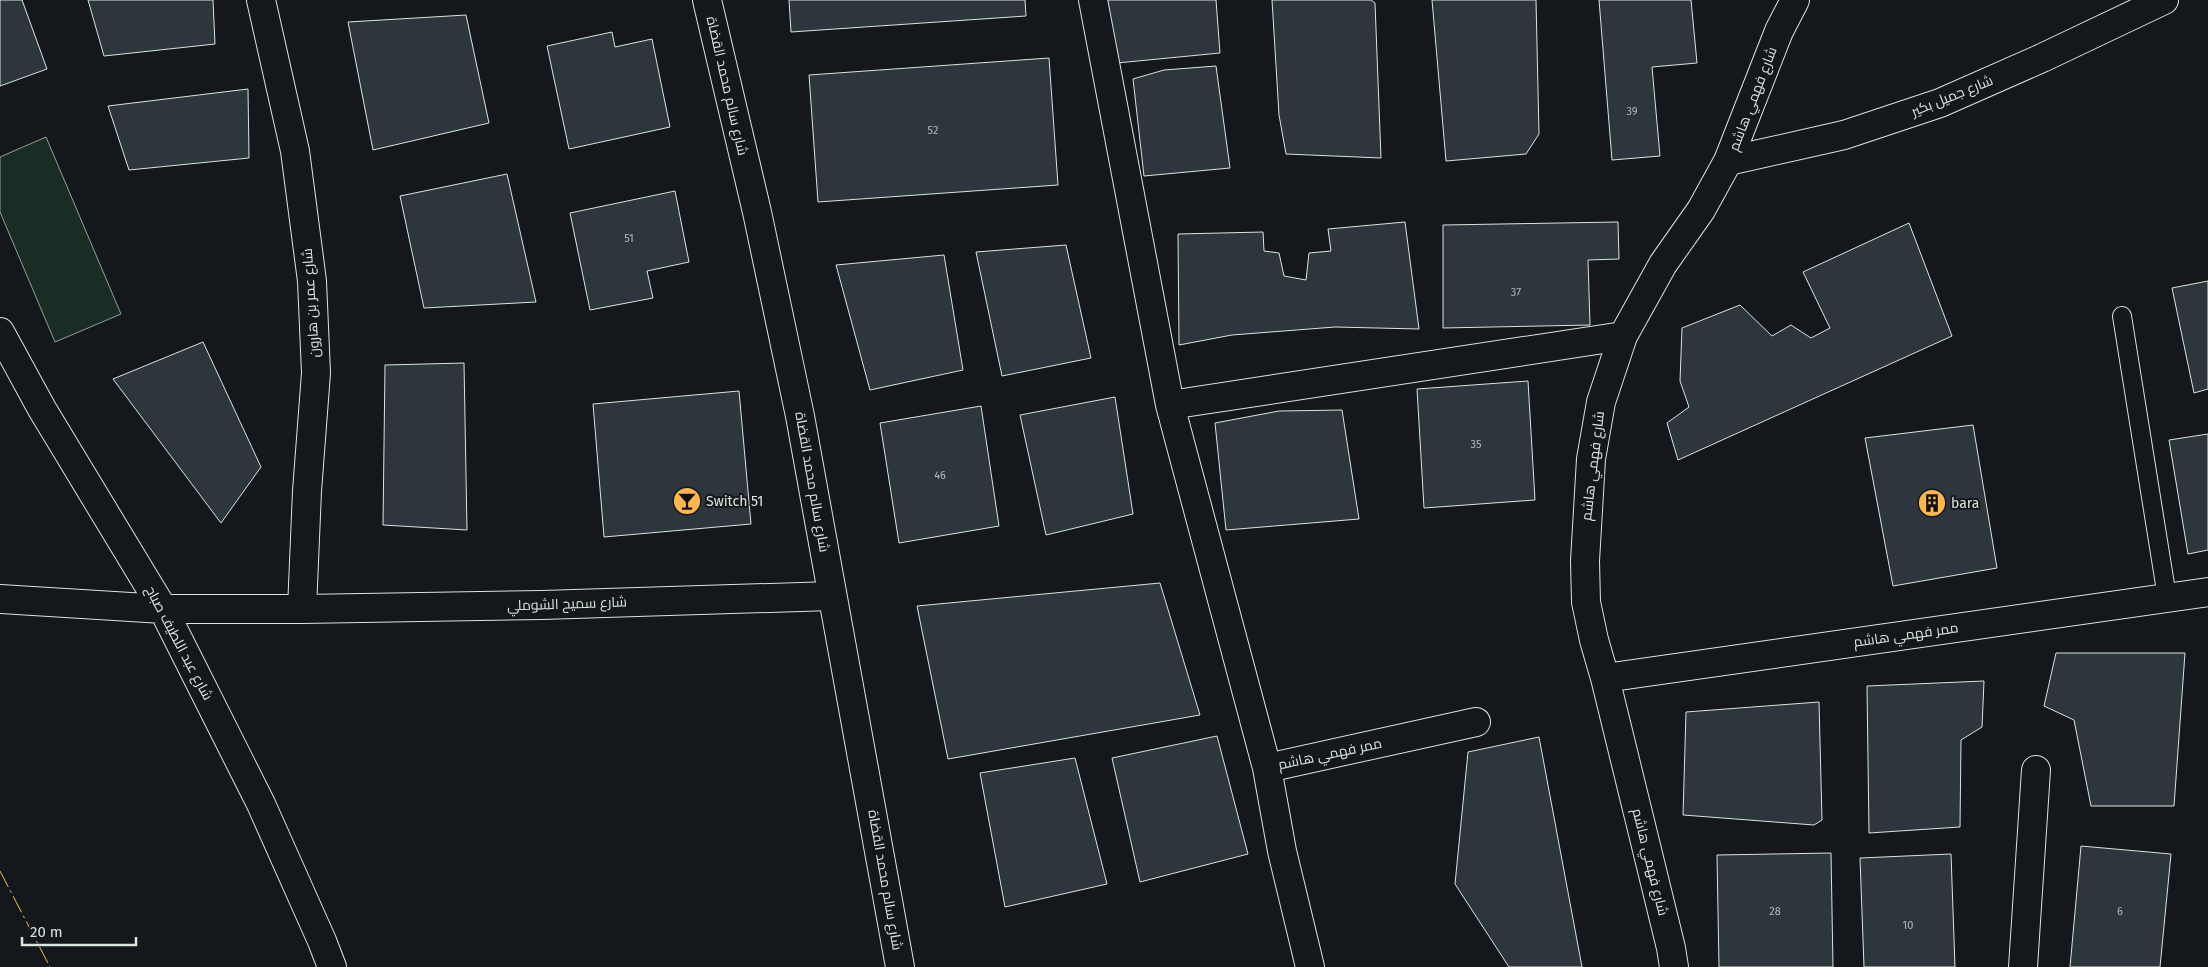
<svg xmlns="http://www.w3.org/2000/svg" width="2208" height="967" viewBox="0 0 2208 967" font-family="'Fira Sans',Cairo,sans-serif">
  <rect width="100%" height="100%" fill="#14181c"/>
  <!-- green -->
  <path fill="#1a2d24" stroke="#939e99" d="M46 137 121 314 55 342 0 212V157Z"/>
  <!-- building -->
  <path fill="#2c363c" stroke="#d8e6dc" d="M0 0H22L47 69 0 86Z
    M88 0H213L215 44 104 56Z
    M789 0H1025L1026 16 791 32Z
    M1106 0H1216L1220 53 1117 63Z
    M1272 0H1371L1375 3 1381 158 1286 154 1279 115Z
    M1432 0H1536L1539 134 1526 154 1446 161Z
    M1599 0H1691L1697 63 1652 67 1660 156 1612 160Z
    M466 15 489 123 373 150 348 22Z
    M612 32 615 47 652 39 670 127 569 149 547 46Z
    M1049 58 1058 185 818 202 809 75Z
    M1216 66 1230 168 1144 176 1133 79 1164 70Z
    M248 89 249 158 129 170 108 106Z
    M507 174 536 302 424 308 400 196Z
    M675 191 689 262 647 271 653 298 590 310 570 213Z
    M1405 222 1419 329 1335 327 1232 335 1179 345 1178 234 1263 232 1264 251 1279 253 1284 276 1306 280 1309 253 1331 251 1328 229Z
    M1618 222 1619 259 1588 260 1590 325 1443 328V225Z
    M1909 223 1952 336 1678 460 1667 423 1689 407 1680 381 1682 328 1740 305 1772 336 1791 325 1811 338 1830 328 1803 272Z
    M1066 245 1091 358 1002 376 976 252Z
    M944 255 963 370 870 390 836 265Z
    M2208 281V389L2194 393 2172 288Z
    M203 342 261 467 221 523 113 379Z
    M464 363 467 530 383 525 385 365Z
    M1528 381 1535 500 1424 508 1417 389Z
    M739 391 751 524 604 537 593 404Z
    M1115 397 1133 514 1046 535 1020 415Z
    M981 406 999 526 899 543 880 423Z
    M1342 410 1359 519 1226 530 1215 423 1279 411Z
    M1973 425 1997 568 1893 586 1865 438Z
    M2208 434V550L2188 554 2169 440Z
    M1160 583 1200 715 948 759 917 606Z
    M2056 653H2185L2174 806H2091L2074 720 2044 706Z
    M1984 681 1982 727 1961 740 1960 827 1869 833 1867 686Z
    M1819 702 1822 820 1814 825 1683 815 1686 712Z
    M1217 736 1248 854 1140 882 1112 758Z
    M1539 737 1582 967H1509L1455 884 1468 752Z
    M1075 758 1107 884 1005 907 980 773Z
    M2081 846 2171 854 2160 967H2070Z
    M1831 853 1833 967H1719L1717 855Z
    M1951 854 1955 967H1864L1860 858Z"/>
  <g fill="none" stroke-linecap="round" stroke-linejoin="round">
    <defs>
      <path id="service" d="M2122 316 2167 597"/>
      <path id="minor" d="M261 0 295 151 312 281 316 373 307 491 302 609
        M1093 0 1170 405 1267 768 1282 851 1310 967
        M1728 161 1844 135 1940 103 2042 58 2164 0
        M0 332 42 409 163 609 261 804 322 941 332 967
        M1170 405 1623 336
        M0 599 163 609H302L542 605 832 596
        M1605 678 2208 592
        M1267 768 1476 722
        M1674 967 1671 948 1605 678 1594 640 1586 602 1585 561 1591 459 1601 402 1623 336 1663 264 1701 210 1728 161 1779 31 1795 0
        M2023 967 2036 770"/>
      <path id="tertiary" d="M707 0 757 212 800 416 900 967"/>
    </defs>
    <!-- service casing -->
    <use href="#service" stroke="#d8e6dc" stroke-width="20"/>
    <!-- minor casing -->
    <use href="#minor" stroke="#d8e6dc" stroke-width="30"/>
    <!-- tertiary casing -->
    <use href="#tertiary" stroke="#d8e6dc" stroke-width="30"/>
    <!-- service -->
    <use href="#service" stroke="#14181c" stroke-width="18"/>
    <!-- minor -->
    <use href="#minor" stroke="#14181c" stroke-width="28"/>
    <!-- tertiary -->
    <use href="#tertiary" stroke="#14181c" stroke-width="28"/>
    <!-- power -->
    <path stroke="#ffb74d" stroke-width="1" stroke-dasharray="18 4 2.5 4" stroke-linecap="butt" d="M0 871 50 967"/>
  </g>
  <!-- icons -->
  <defs>
    <symbol id="bar-disc" viewBox="-11 -11 22 22"><circle r="9.5" fill="#ffb74d" stroke="#14181c"/><path d="M-6-5H6L.8 .8V4.5H3.5V6h-7V4.5H-.8V.8Z" fill="#111"/></symbol>
    <symbol id="building-disc" viewBox="-11 -11 22 22"><circle r="9.5" fill="#ffb74d" stroke="#14181c"/><path d="M-4-6H4V6H1V3H-1V6H-4ZM-2.5-4.3h1.7v1.8h-1.7ZM.8-4.3h1.7v1.8H.8ZM-2.5-1h1.7V.8h-1.7ZM.8-1h1.7V.8H.8Z" fill="#111"/></symbol>
  </defs>
  <g fill-rule="evenodd">
    <use href="#bar-disc" x="671" y="485" width="32" height="32"/>
    <use href="#building-disc" x="1916" y="487" width="32" height="32"/>
  </g>
  <g text-anchor="middle" dominant-baseline="central" stroke-width="4" stroke-linejoin="round" paint-order="stroke">
    <!-- number labels -->
    <g font-size="11" fill="#adbab4">
      <text x="1632" y="111">39</text>
      <text x="933" y="130">52</text>
      <text x="629" y="238">51</text>
      <text x="1516" y="292">37</text>
      <text x="1476" y="444">35</text>
      <text x="940" y="475">46</text>
      <text x="1775" y="911">28</text>
      <text x="2120" y="911">6</text>
      <text x="1908" y="925">10</text>
    </g>
    <!-- street labels -->
    <g font-size="14" fill="#d8e6dc" stroke="#14181c">
      <text transform="translate(727 86) rotate(77)">شارع سالم محمد القضاة</text>
      <text transform="translate(1952 96) rotate(-22)">شارع جميل بكير</text>
      <text transform="translate(1753 99) rotate(-69)">شارع فهمي هاشم</text>
      <text transform="translate(311 303) rotate(-94)">شارع عمر بن هارون</text>
      <text transform="translate(1593 466) rotate(-83)">شارع فهمي هاشم</text>
      <text transform="translate(812 482) rotate(80)">شارع سالم محمد القضاة</text>
      <text transform="translate(567 604) rotate(-2)">شارع سميح الشوملي</text>
      <text transform="translate(1906 635) rotate(-8)">ممر فهمي هاشم</text>
      <text transform="translate(179 643) rotate(62)">شارع عبد اللطيف صباح</text>
      <text transform="translate(1330 754) rotate(-12)">ممر فهمي هاشم</text>
      <text transform="translate(1650 862) rotate(76)">شارع فهمي هاشم</text>
      <text transform="translate(885 880) rotate(80)">شارع سالم محمد القضاة</text>
    </g>
    <!-- poi labels -->
    <g font-size="14" fill="#d8e6dc" stroke="#14181c" text-anchor="start">
      <text x="706" y="501">Switch 51</text>
      <text x="1951" y="503">bara</text>
    </g>
  </g>
  <!-- scale -->
  <path d="M22 937v8h114v-8" fill="none" stroke="#d8e6dc" stroke-width="2.5"/>
  <text x="30" y="937" font-size="15" fill="#d8e6dc" stroke="#14181c" stroke-width="4" paint-order="stroke">20 m</text>
</svg>
